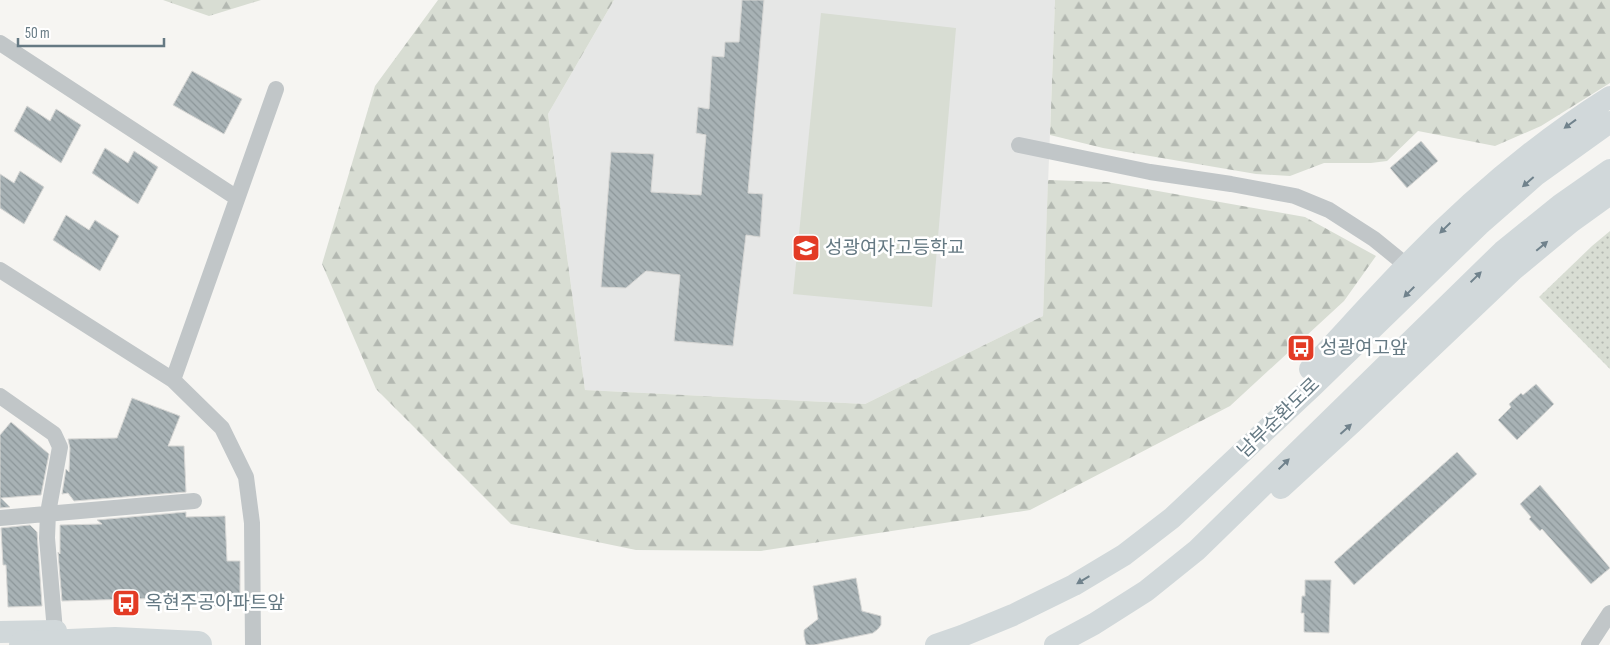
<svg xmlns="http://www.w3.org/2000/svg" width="1610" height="645" viewBox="0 0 1610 645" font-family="'Sofia Sans Condensed','Noto Sans KR',sans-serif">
  <defs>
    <pattern id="forest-firs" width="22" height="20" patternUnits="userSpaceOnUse" patternTransform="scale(1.25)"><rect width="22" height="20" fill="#d8ddd3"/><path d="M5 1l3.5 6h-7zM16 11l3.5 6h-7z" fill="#b3b8b1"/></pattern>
    <pattern id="park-dots" width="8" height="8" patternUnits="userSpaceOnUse" patternTransform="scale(1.25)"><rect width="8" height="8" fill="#d8ddd3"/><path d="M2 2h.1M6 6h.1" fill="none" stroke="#b3b8b1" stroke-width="1.8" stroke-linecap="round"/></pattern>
    <pattern id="building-back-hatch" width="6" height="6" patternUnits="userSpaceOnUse" patternTransform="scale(1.25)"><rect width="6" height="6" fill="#a8b2b5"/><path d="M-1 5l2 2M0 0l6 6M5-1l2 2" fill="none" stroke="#8c9699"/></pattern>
  </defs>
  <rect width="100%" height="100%" fill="#f6f5f2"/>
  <!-- built -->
  <path fill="#e6e7e6" d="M614 0H1055L1043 316 865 404 585 390 548 114Z"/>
  <!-- grass -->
  <path fill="#d8ddd3" d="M821 13 956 28 932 307 793 294Z"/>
  <!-- forest -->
  <path fill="url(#forest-firs)" d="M163 0H261L209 16Z
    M438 0H614L548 114 585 390 865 404 1043 316 1048 180 1107 182 1305 217 1376 256 1344 301 1230 406 1030 510 761 551 636 550 511 524 376 389 322 264 375 86Z
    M1055 0H1610V83L1541 126 1495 146 1418 131 1387 161 1371 163H1324L1290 176 1256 174 1103 148 1050 135Z"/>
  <!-- park -->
  <path fill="url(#park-dots)" d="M1610 231V369L1539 297 1592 246Z"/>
  <!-- building -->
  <path fill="url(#building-back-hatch)" stroke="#d7d7d5" d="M742 0H764L748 193 763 194 760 237 746 235 733 346 674 341 680 275 646 271 626 288 601 287 611 152 654 154 651 192 701 195 706 135 696 133 698 107 709 109 712 56 724 57 725 42H739Z
    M192 71 242 99 224 134 173 105Z
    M27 106 50 121 56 109 81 125 61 163 14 131Z
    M1421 141 1438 161 1407 188 1390 168Z
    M105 148 128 163 134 151 158 167 138 204 92 173Z
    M20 171 44 187 24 224 0 208V174L14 183Z
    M66 215 89 230 95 220 119 236 100 271 53 240Z
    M1536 384 1554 404 1517 440 1498 420 1511 407 1509 404 1521 393 1523 395Z
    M132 398 180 416 168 446H184L186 492 74 501 68 493 62 494 66 469 69 472 70 448 68 439 117 438Z
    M11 422 49 454 41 495 1 498 10 507 0 508V435Z
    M1457 452 1477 474 1354 585 1334 562Z
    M1540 485 1610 568 1591 584 1542 529 1540 531 1529 519 1531 517 1520 504Z
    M186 512V517L225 516 227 561H240V595L226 606 202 607V597L62 601 58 552 60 554V525L102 524 97 520Z
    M30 525 37 532 42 606 8 607 6 565H3L1 528Z
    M856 578 862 611 881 616V625L878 629 873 633 814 645H806L804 636V630L818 619 813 586Z
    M1305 580H1331L1329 633 1304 632V613H1301L1302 596H1305Z"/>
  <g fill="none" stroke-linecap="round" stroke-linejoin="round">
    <!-- minor -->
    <path stroke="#c1c6c8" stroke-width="16" d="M0 43 237 198
      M1019 145 1150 172 1231 184 1295 196 1329 210 1374 239 1406 265
      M0 270 173 380 222 428 246 477 252 523 253 645
      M173 380 276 89
      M0 396 54 434 60 447 48 513 47 538 55 631
      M0 518 194 501
      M1589 645 1610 613"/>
    <!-- secondary -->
    <path stroke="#d1d8da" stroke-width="22" d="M1310 369C1342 335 1373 300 1406 266 1467 203 1535 144 1610 97
      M1281 488 1352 423 1513 270 1571 222 1610 194
      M0 632 56 631
      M936 645 962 636 1013 615 1074 585 1124 555 1172 518 1313 386 1479 225 1536 175 1610 122
      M1055 645 1094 624 1146 591 1197 550 1503 251 1560 205 1610 170"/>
    <!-- motorway -->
    <path stroke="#d1d8da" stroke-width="28" d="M23 645 115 641 198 645"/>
  </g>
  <!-- one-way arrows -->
  <defs><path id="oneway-solid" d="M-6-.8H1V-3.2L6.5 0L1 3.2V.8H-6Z" transform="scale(1.25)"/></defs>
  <g fill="#70828c">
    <use href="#oneway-solid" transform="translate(1570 124) rotate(144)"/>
    <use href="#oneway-solid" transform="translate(1528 182) rotate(139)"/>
    <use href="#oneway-solid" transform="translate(1445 228) rotate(136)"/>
    <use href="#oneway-solid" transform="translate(1542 246) rotate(-40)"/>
    <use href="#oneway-solid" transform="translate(1476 277) rotate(-44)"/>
    <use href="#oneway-solid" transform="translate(1409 292) rotate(135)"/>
    <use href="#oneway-solid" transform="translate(1346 429) rotate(-42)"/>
    <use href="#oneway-solid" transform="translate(1284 464) rotate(-44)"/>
    <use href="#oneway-solid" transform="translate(1083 580) rotate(149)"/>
  </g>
  <!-- icons -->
  <defs>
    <symbol id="school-square" viewBox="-11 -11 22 22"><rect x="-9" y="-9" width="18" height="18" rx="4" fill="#e33b25" stroke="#fff"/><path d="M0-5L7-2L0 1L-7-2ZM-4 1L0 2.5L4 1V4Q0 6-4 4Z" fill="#fff"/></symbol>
    <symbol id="bus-square" viewBox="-11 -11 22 22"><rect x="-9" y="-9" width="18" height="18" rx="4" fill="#e33b25" stroke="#fff"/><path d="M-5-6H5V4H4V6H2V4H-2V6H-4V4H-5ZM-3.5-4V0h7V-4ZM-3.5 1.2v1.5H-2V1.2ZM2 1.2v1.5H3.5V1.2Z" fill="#fff"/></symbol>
  </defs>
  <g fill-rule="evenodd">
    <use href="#school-square" x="790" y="232" width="32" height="32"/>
    <use href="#bus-square" x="1285" y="332" width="32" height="32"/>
    <use href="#bus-square" x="110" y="587" width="32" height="32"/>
  </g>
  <g text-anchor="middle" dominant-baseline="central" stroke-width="5" stroke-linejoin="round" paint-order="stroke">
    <!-- poi labels -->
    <g font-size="19" fill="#657983" stroke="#fff" text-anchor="start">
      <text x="825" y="248">성광여자고등학교</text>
      <text x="1320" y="348">성광여고앞</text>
      <text x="145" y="603">옥현주공아파트앞</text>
    </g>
    <!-- street labels -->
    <g font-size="19" fill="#657983" stroke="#fff">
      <text transform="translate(1279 418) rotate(-44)">남부순환도로</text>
    </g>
  </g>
  <!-- scale -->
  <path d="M18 38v8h146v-8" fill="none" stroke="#657983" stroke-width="2.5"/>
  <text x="25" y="38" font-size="15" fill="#657983" stroke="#ffffff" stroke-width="4" paint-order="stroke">50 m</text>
</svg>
